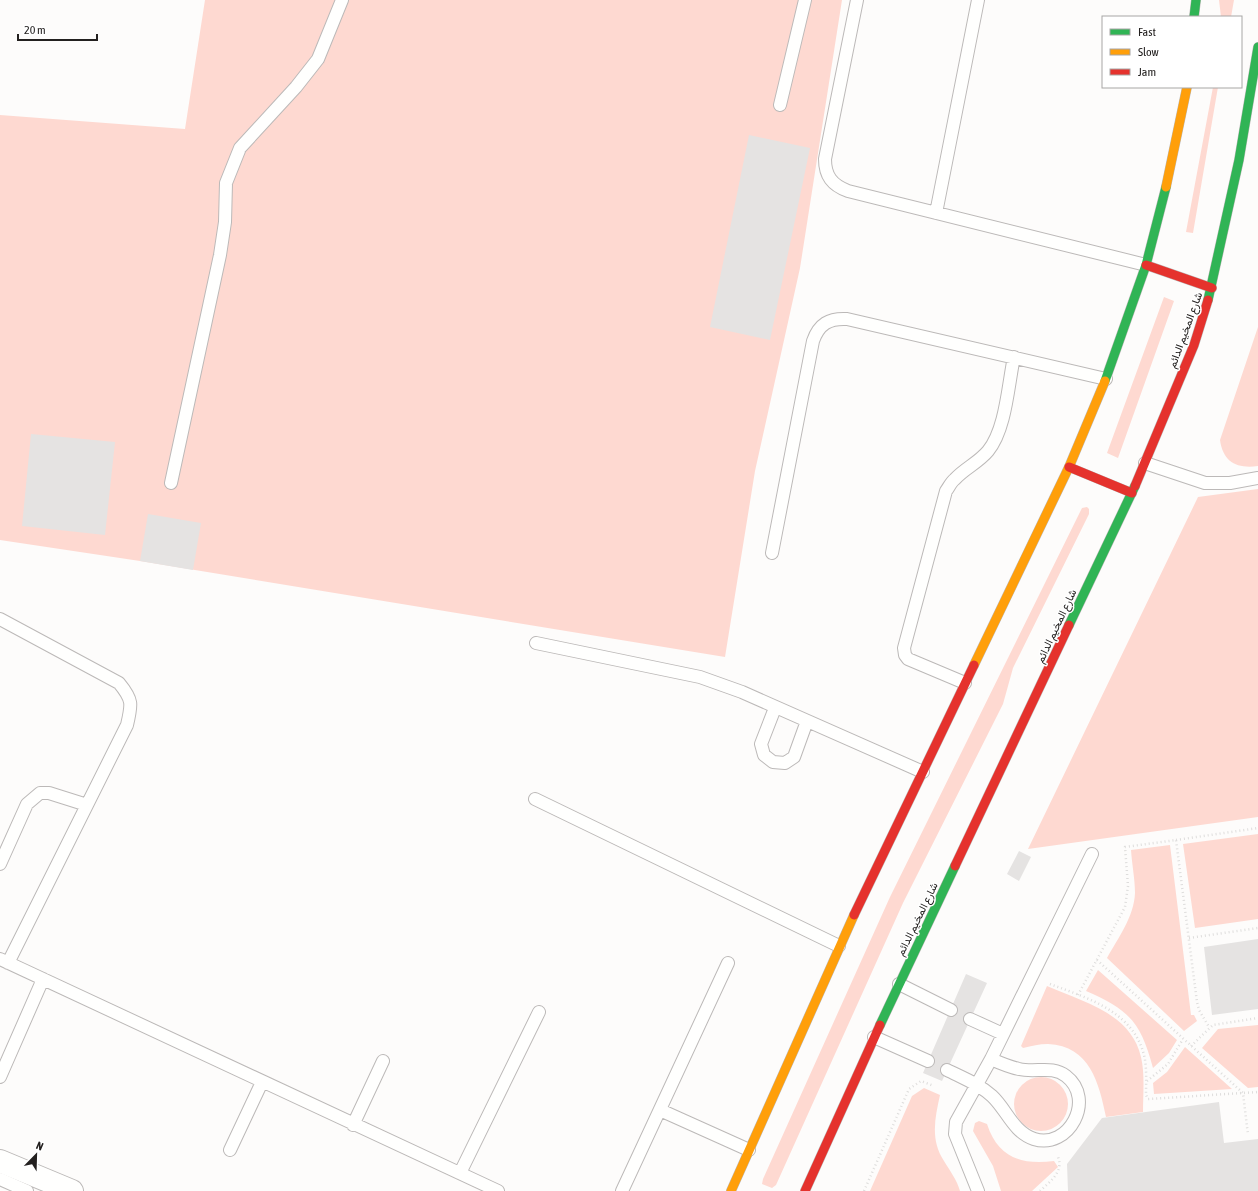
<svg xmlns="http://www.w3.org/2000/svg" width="1258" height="1191" viewBox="0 0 1258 1191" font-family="'Asap Condensed',Vazirmatn,sans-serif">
  <rect width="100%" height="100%" fill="#fdfcfb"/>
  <!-- green -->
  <path fill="#fed9d1" d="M205 0H842L800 268 755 471 725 657 140 561 0 540V115L185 129Z
    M1219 0H1234L1231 17H1221Z
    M1213 87H1218L1193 233 1186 232Z
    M1164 297 1174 301 1118 458 1107 453Z
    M1258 327V466C1237 469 1223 462 1220 440Z
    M1258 489V817L1028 849 1198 497Z
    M1087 507 1089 509V514L1013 668 1003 704 903 903 776 1185 772 1188 762 1184 763 1179 890 897 1081 510 1082 508Z
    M1258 834V919L1195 928 1183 844Z
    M1170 845 1191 1015H1194L1197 1021 1184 1031 1107 958C1118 938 1134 917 1135 893 1135 879 1132 865 1131 850Z
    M1098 970 1177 1040 1169 1053 1153 1068C1141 1023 1130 1010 1086 991Z
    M1047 986C1083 1002 1131 1013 1141 1057 1145 1074 1143 1094 1143 1112L1106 1117C1099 1083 1090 1046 1048 1044 1039 1044 1032 1046 1023 1048L1021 1046Z
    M1258 1025V1087L1248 1088 1202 1048 1218 1029Z
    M1185 1047 1232 1089 1154 1094 1153 1083 1167 1072Z
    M1014 1104a27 27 0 1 1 54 0a27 27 0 1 1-54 0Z
    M924 1088 940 1095C935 1118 930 1140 944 1161 950 1171 957 1180 960 1191H870L912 1096Z
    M979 1121 987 1124C998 1158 1022 1165 1054 1161L1058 1167 1032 1191H1001L993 1166 973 1131 975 1123Z"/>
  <!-- building -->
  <path fill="#e5e3e2" d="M749 135 810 148 770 340 710 327Z
    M31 434 115 442 105 535 22 526Z
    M148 514 201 523 193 570 140 561Z
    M1019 851 1031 857 1019 881 1007 874Z
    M1258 939V1009L1212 1015 1204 947Z
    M966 974 987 983 942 1081 923 1073Z
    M1219 1102 1224 1143 1258 1139V1191H1068L1067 1164 1102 1118Z"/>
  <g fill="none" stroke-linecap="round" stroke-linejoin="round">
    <defs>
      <path id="lane" d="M857 0 825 159C825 176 832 185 848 191L1146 265
        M780 105 805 0
        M936 213 978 0
        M1145 463 1205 483H1230L1258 478
        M171 483 220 255 225 222 226 183 240 148 296 87 318 59 342 0
        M772 553 813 341C819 324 829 318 847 319L1106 379
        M0 619 119 683C133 700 132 704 127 725L8 963
        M536 643 700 677 742 692 923 772
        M965 683 908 659 905 655 904 648 946 491C949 487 951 482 955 479 965 468 978 463 988 451 1006 429 1008 385 1014 357
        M775 708 761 744 764 755 773 762 785 763 794 757 807 721
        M535 799 839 946
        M0 864 27 804 40 793H49L87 805
        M0 959 498 1191
        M899 984 951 1010
        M970 1019 1003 1034
        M874 1037 928 1061
        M947 1070C963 1078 979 1084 992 1096 1007 1110 1013 1132 1034 1139 1069 1150 1096 1099 1066 1076 1052 1065 1036 1073 1019 1069 1009 1067 1000 1063 991 1059
        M0 1077 43 979
        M660 1110 749 1150
        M353 1125 383 1061
        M230 1150 262 1082
        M460 1173 539 1012
        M0 1179 27 1191
        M622 1191 728 963
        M978 1191 955 1134 956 1122 991 1059 1092 854"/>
      <path id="street" d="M0 1161 72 1191"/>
      <path id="fast" d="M1194 17 1196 0
        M1208 300 1239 160 1258 47
        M1105 381 1146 265 1166 187
        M1069 625 1135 486
        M880 1025 955 866"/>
      <path id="slow" d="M1166 187 1187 87
        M974 665 1069 467 1105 381
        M731 1191 854 915"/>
      <path id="jam" d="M1146 265 1212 288
        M1069 467 1132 493
        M1135 486 1194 345 1208 300
        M955 866 1069 625
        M854 915 974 665
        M805 1191 880 1025"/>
    </defs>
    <!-- lane casing -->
    <use href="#lane" stroke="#bcb9b8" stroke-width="14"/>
    <!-- street casing -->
    <use href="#street" stroke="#bcb9b8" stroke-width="24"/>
    <!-- fast casing -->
    <use href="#fast" stroke="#bcb9b8" stroke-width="10"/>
    <!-- slow casing -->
    <use href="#slow" stroke="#bcb9b8" stroke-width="10"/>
    <!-- jam casing -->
    <use href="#jam" stroke="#bcb9b8" stroke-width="10"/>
    <!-- path -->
    <path stroke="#dedddc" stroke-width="2.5" stroke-dasharray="1 3" stroke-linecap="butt" d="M1176 840 1258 828
      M1189 938 1258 928
      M1097 960 1243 1093 1248 1135
      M1050 984C1087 998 1133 1011 1144 1055 1147 1067 1146 1082 1146 1095L1148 1099 1258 1092
      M1078 995 1125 907 1128 886 1125 847 1176 840 1197 1002 1199 1010 1209 1027
      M1191 1046 1213 1025 1258 1018
      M1147 1081 1168 1064 1183 1039
      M864 1191 909 1089 921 1081 934 1086
      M1040 1191C1050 1182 1064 1171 1058 1157"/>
    <!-- lane -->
    <use href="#lane" stroke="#fffffe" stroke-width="12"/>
    <!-- street -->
    <use href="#street" stroke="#fffffe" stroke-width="22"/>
    <!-- fast -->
    <use href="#fast" stroke="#30b455" stroke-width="9"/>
    <!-- slow -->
    <use href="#slow" stroke="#ff9f0a" stroke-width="9"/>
    <!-- jam -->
    <use href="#jam" stroke="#e5322d" stroke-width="9"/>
  </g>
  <g text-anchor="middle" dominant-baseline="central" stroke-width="3" stroke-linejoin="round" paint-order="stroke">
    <!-- street labels -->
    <g font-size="11" fill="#23201f" stroke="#fff">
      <text transform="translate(1185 330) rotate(-70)">شارع المخيم الدائم</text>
      <text transform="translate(1056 626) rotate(-65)">شارع المخيم الدائم</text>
      <text transform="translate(917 919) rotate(-64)">شارع المخيم الدائم</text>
    </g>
  </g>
  <!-- legend -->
  <rect x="1102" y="16" width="140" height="72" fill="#ffffff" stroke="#a7a6a5"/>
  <rect x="1110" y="29" width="20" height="6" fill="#30b455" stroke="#a7a6a5"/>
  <text x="1138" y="36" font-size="12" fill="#23201f">Fast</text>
  <rect x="1110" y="49" width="20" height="6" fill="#ff9f0a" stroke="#a7a6a5"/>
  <text x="1138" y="56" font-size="12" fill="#23201f">Slow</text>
  <rect x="1110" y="69" width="20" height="6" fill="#e5322d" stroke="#a7a6a5"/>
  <text x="1138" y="76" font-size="12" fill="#23201f">Jam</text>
  <!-- north arrow -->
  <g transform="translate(36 1155) rotate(23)" stroke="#ffffff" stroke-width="3" paint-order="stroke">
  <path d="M0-3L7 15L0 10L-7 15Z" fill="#23201f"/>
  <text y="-6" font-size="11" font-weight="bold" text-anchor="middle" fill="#23201f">N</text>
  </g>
  <!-- scale -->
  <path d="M18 34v6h79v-6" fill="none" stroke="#23201f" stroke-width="2"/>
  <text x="24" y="34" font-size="12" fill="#23201f" stroke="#ffffff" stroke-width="3" paint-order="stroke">20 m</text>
</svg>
